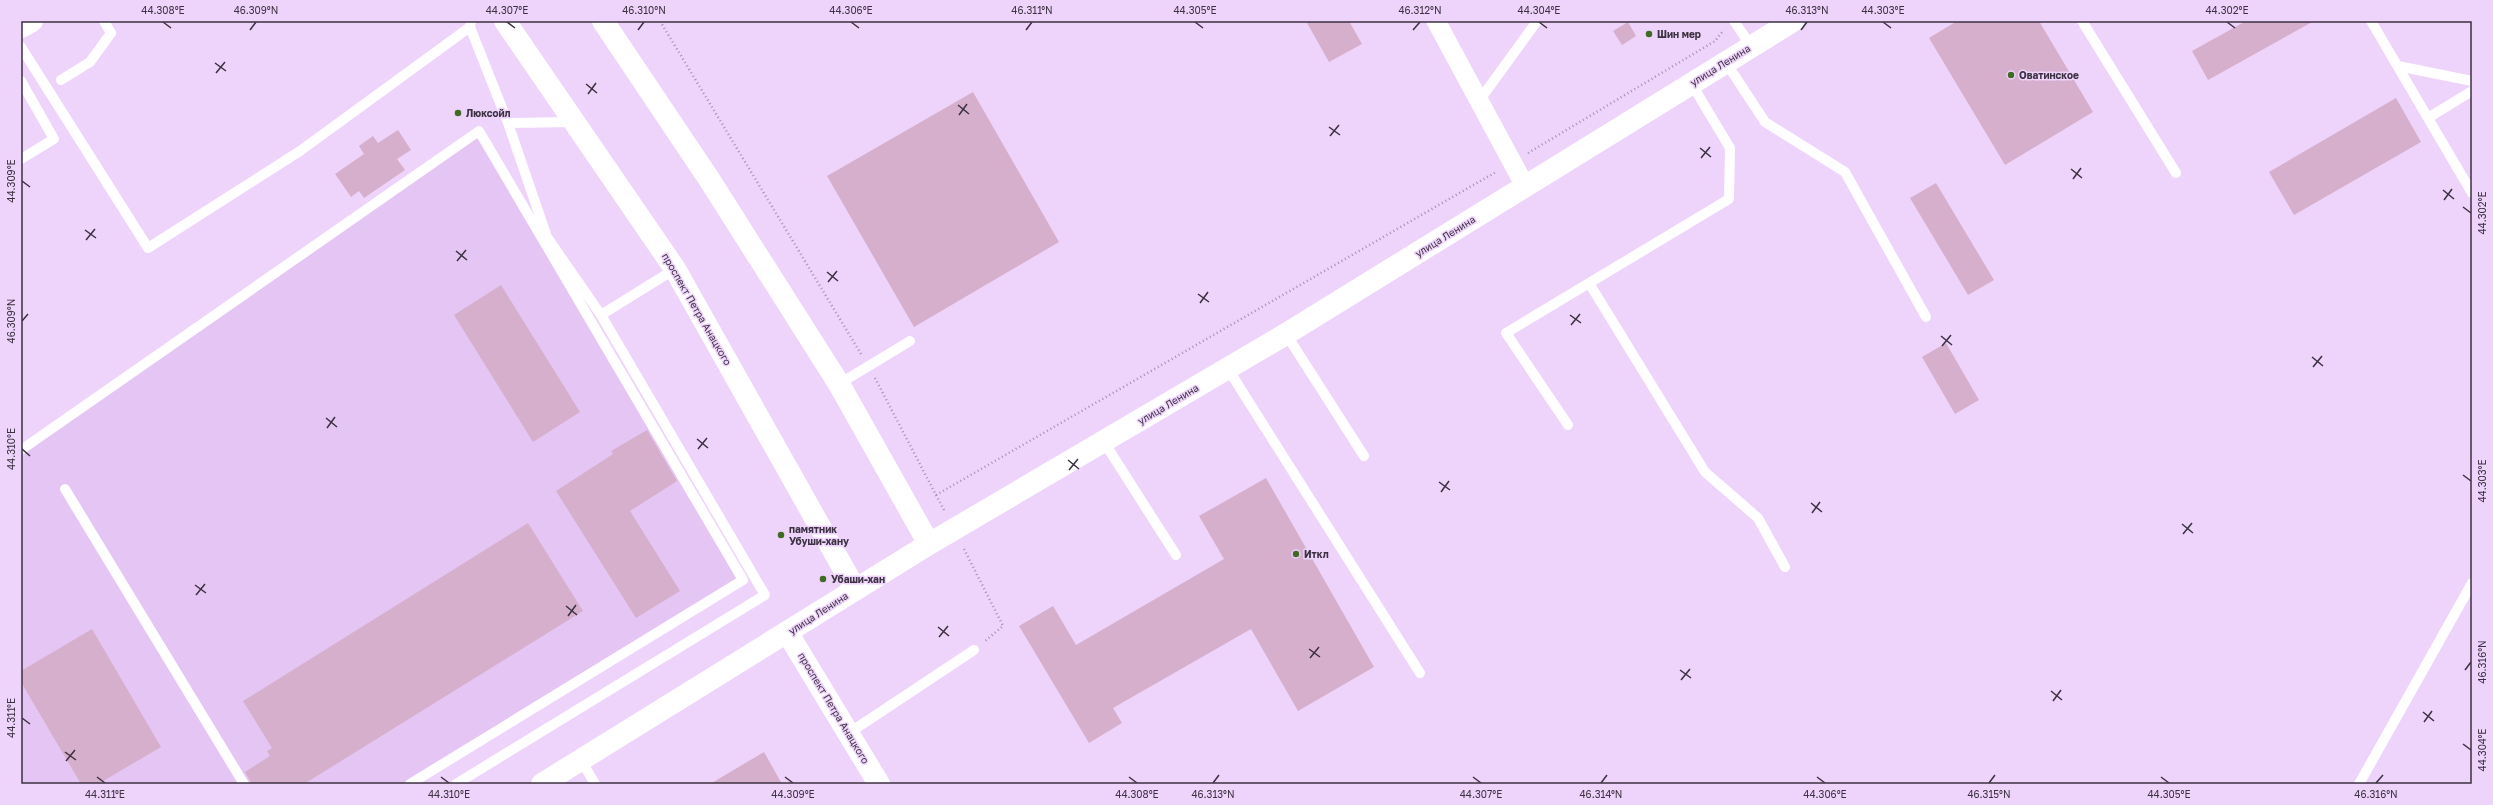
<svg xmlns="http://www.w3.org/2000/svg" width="2493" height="805" viewBox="0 0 2493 805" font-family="'Golos Text',sans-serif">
  <rect width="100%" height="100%" fill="#eed3fb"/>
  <!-- built -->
  <path fill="#e4c5f3" d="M479 131 743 580 410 784H21V450Z"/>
  <!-- building -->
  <path fill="#d6afcd" d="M1306 21H1349L1362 44 1329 62Z
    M1957 21H2039L2093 112 2005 165 1929 38Z
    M2246 21H2314L2208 80 2192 51Z
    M1628 22 1636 36 1622 45 1613 31Z
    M973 92 1059 242 914 327 827 176Z
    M2396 98 2421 142 2294 215 2269 172Z
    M398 130 411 150 397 159 405 170 364 198 359 191 351 197 335 174 364 154 359 146 373 136 378 143Z
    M1936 183 1994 280 1968 295 1910 198Z
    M501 285 580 412 533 442 454 315Z
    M1946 343 1979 400 1955 414 1922 357Z
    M647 430 677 481 630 511 680 591 636 618 556 491 613 454 611 451Z
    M1266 478 1374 667 1298 711 1251 629 1113 708 1122 723 1089 743 1019 626 1053 606 1076 645 1224 559 1199 516Z
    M528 523 583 611 304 784H252L245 772 270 756 267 751 272 748 243 701Z
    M92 629 161 747 98 784H81L21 682V671Z
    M764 752 782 784H710Z"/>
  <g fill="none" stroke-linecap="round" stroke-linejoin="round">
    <!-- path -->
    <path stroke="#a490ae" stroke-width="2.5" stroke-dasharray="1 3" stroke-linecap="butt" d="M660 21 861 354
      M1528 153 1715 41 1723 31
      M875 378 936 495 1496 172
      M936 495 945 512
      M964 549 1003 626 984 642"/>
    <!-- service -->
    <path stroke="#fff" stroke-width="10" d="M1734 21 1751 46
      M2082 21 2176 173
      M2371 21 2472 193
      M21 47 148 248 300 151 470 27
      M1725 61 1765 122 1845 172 1926 317
      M2398 66 2472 81
      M61 80 90 62 111 33 104 21
      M21 81 54 139 21 159
      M1479 101 1537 21
      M2428 118 2472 91
      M508 123 574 122
      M1589 283 1705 472 1758 518 1785 567
      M601 315 675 269
      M1286 334 1364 456
      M1228 369 1420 673
      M839 384 910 341
      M1568 425 1506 333 1729 199 1730 148 1691 83
      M1104 442 1176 555
      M21 450 479 131 743 580 410 784
      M65 489 244 784
      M849 733 974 650
      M581 760 595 784
      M456 784 765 595 601 315 547 237 508 123 470 27 471 21
      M2359 784 2472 583"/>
    <!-- minor -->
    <path stroke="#fff" stroke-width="19" d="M1436 21 1525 186"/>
    <!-- secondary -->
    <path stroke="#fff" stroke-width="22" d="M505 21 675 269 855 589
      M603 21 709 179 839 384 929 544
      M21 27 32 21
      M787 632 879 784"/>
    <!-- primary -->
    <path stroke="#fff" stroke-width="22" d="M542 784 929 544 1286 334 1793 21"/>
  </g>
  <!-- ticks -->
  <path fill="none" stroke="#3b3140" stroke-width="1.5" d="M163 22 171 28M507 22 515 28M851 22 859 28M1195 22 1203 28M1539 22 1547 28M1883 22 1891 28M2227 22 2235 28M250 30 256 22M638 30 644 22M1026 30 1032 22M1413 30 1420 22M1801 30 1807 22M215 63 226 71M216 73 225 62M586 84 597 93M588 94 596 83M958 105 969 114M959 115 967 104M1329 127 1340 135M1330 136 1339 125M1700 148 1711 157M1701 158 1710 147M2071 169 2082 178M2073 179 2081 168M22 181 30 187M2443 190 2454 199M2444 200 2452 189M2463 207 2471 213M85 230 96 238M86 240 95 229M456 251 467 260M457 261 466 250M827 272 838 281M828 282 837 271M1198 294 1209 302M1200 303 1208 292M1570 315 1581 323M22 321 28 314M1571 325 1580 314M1941 336 1952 345M1942 346 1951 335M2312 357 2323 366M2313 367 2322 356M326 418 337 427M327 428 335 417M697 439 708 448M22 449 30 456M698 449 707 438M1068 460 1079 469M1069 470 1078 459M2463 475 2471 481M1439 482 1450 490M1441 492 1449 481M1811 503 1822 512M1812 513 1820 502M2182 524 2193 533M2183 534 2192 523M195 585 206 593M196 595 205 584M566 606 577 615M568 616 576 605M938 627 949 636M939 637 948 626M1309 649 1320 657M1310 658 1319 647M1680 670 1691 678M2465 670 2471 662M1681 680 1690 669M2051 691 2062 700M2053 701 2061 690M2423 712 2434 721M22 718 30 724M2424 722 2432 711M2463 744 2471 750M65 752 76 760M66 761 75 750M97 777 105 783M441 777 449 783M785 777 793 783M1129 777 1137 783M1473 777 1481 783M1817 777 1825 783M2161 777 2169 783M1213 783 1219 775M1601 783 1607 775M1989 783 1995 775M2376 783 2383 775"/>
  <!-- markers -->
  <g fill="#416a26" stroke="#eed3fb" stroke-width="1.5">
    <circle cx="1649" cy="34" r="4"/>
    <circle cx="2011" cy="75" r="4"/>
    <circle cx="458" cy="113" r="4"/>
    <circle cx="781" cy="535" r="4"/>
    <circle cx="1296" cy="554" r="4"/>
    <circle cx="823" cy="579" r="4"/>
  </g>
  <g text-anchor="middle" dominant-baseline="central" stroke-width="3" stroke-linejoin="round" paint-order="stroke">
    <!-- poi labels -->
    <g font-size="10" font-weight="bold" fill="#3b3140" stroke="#eed3fb" text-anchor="start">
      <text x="1657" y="34">Шин мер</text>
      <text x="2019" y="75">Оватинское</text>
      <text x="466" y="113">Люксойл</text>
      <text x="789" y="529">памятник<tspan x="789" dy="12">Убуши-хану</tspan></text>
      <text x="1304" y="554">Иткл</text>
      <text x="831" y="579">Убаши-хан</text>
    </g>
    <!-- street labels -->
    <g font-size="10" fill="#3b3140" stroke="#eed3fb">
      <text transform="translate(1720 65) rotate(-32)">улица Ленина</text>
      <text transform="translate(1445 236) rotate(-32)">улица Ленина</text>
      <text transform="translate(697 309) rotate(60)">проспект Петра Анацкого</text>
      <text transform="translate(1168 404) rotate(-31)">улица Ленина</text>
      <text transform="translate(818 613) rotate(-33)">улица Ленина</text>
      <text transform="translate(834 708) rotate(59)">проспект Петра Анацкого</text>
    </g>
  </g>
  <!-- border -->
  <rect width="2493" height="805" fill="none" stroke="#eed3fb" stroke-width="44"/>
  <rect x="22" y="22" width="2449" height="761" fill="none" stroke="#3b3140" stroke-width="1.5"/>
  <g font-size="10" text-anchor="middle" fill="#3b3140">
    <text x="163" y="14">44.308°E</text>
    <text x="256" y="14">46.309°N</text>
    <text x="507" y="14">44.307°E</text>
    <text x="644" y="14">46.310°N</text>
    <text x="851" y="14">44.306°E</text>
    <text x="1032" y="14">46.311°N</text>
    <text x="1195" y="14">44.305°E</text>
    <text x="1420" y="14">46.312°N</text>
    <text x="1539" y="14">44.304°E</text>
    <text x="1807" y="14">46.313°N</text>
    <text x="1883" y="14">44.303°E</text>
    <text x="2227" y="14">44.302°E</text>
    <text transform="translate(11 181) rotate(-90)" y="4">44.309°E</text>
    <text transform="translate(2482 213) rotate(-90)" y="4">44.302°E</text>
    <text transform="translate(11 321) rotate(-90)" y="4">46.309°N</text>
    <text transform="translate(11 449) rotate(-90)" y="4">44.310°E</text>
    <text transform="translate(2482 481) rotate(-90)" y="4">44.303°E</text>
    <text transform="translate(2482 662) rotate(-90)" y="4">46.316°N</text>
    <text transform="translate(11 718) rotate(-90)" y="4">44.311°E</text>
    <text transform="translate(2482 750) rotate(-90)" y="4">44.304°E</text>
    <text x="105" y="798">44.311°E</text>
    <text x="449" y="798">44.310°E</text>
    <text x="793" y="798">44.309°E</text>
    <text x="1137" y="798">44.308°E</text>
    <text x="1213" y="798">46.313°N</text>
    <text x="1481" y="798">44.307°E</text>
    <text x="1601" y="798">46.314°N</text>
    <text x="1825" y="798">44.306°E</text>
    <text x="1989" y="798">46.315°N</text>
    <text x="2169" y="798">44.305°E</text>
    <text x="2376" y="798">46.316°N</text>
  </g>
</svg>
